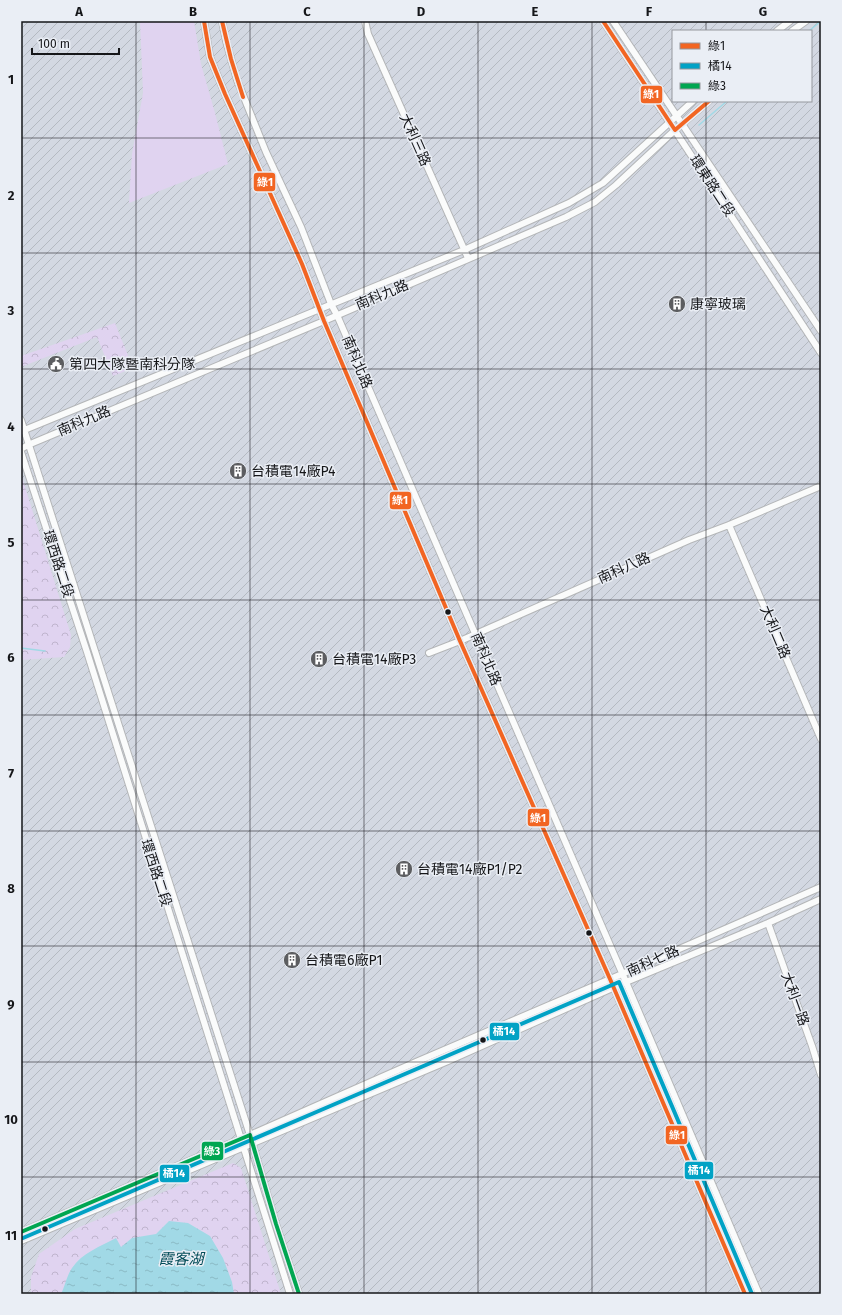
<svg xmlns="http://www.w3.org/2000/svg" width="842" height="1315" viewBox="0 0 842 1315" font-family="'Fira Sans','Noto Sans TC',sans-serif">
  <defs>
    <pattern id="industrial-furrows" width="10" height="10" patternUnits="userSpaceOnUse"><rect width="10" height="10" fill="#d3d8e2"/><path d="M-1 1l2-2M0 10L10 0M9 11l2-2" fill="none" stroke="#b4b9c1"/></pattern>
    <pattern id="park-crowns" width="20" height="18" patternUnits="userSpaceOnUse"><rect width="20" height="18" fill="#e0d3f0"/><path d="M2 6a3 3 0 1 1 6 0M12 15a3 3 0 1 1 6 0" fill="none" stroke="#bfb4cd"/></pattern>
    <pattern id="water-ripples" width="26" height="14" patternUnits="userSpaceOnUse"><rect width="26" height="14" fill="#a1d9e6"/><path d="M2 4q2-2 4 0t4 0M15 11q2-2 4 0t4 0" fill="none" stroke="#8abac5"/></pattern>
  </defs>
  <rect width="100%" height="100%" fill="#dfe2e5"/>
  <!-- industrial -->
  <path fill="url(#industrial-furrows)" fill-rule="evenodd" d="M21 21H821V1294H21ZM673 31H811V101H673Z"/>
  <!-- green -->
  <path fill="#e0d3f0" d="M140 21H194L201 64 215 113 228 164 129 203 132 154 143 93Z"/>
  <!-- park -->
  <path fill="url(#park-crowns)" d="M115 323 133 368 113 376 97 337 21 367V356Z
    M21 474 71 635 70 647 64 657 21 660Z
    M233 1163 241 1168 281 1294H31V1277L39 1254 75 1229Z"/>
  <!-- water -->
  <path fill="url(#water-ripples)" d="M169 1221 188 1223 210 1236 223 1258 232 1282 234 1294H61C65 1286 67 1275 72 1268 82 1253 101 1246 116 1238L121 1247 132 1238 156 1234Z"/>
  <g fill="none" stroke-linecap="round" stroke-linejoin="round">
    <!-- stream -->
    <path stroke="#a1d9e6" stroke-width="1.5" d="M809 31 821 21
      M699 125 727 101
      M21 648 45 651"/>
    <defs>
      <path id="minor" d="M204 21 210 57 225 94 302 264 324 321 460 641 610 979 745 1294
        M222 21 226 41 237 80 266 152 301 227 331 304 337 315 626 982 759 1294
        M365 21 368 34 468 258
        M603 21 821 353
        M613 21 821 331
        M777 31 790 21
        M792 31 806 21
        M21 420 250 1135 276 1224 299 1294
        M22 431 464 250 569 203 603 183 693 101
        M21 449 28 445 324 321 566 217 595 202 616 185 675 130 709 101
        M21 452 87 652 290 1294
        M729 525 821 739
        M429 653 460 641 689 540 729 525 821 486
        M768 923 812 1046 821 1075
        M21 1232 250 1135 416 1062 622 974 821 887
        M21 1241 448 1061 626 982 768 923 821 899"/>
    </defs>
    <!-- minor casing -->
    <use href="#minor" stroke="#b4b6b8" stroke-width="8"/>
    <!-- minor -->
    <use href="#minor" stroke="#fafbfb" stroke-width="6"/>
    <defs>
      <path id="bus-1" d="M204 21 210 57 225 94 302 264 324 321 460 641 610 979 745 1294
        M222 21 231 59 243 97
        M603 21 675 130 709 101"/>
      <path id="bus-2" d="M23 1238C222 1153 420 1067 619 982L752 1294"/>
      <path id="bus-3" d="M21 1232 250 1135 276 1224 299 1294"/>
    </defs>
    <!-- bus-1 casing -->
    <use href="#bus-1" stroke="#eaeef5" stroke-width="7"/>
    <!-- bus-2 casing -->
    <use href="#bus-2" stroke="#eaeef5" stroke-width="7"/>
    <!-- bus-3 casing -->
    <use href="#bus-3" stroke="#eaeef5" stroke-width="7"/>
    <!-- bus-1 -->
    <use href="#bus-1" stroke="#f26522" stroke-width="4"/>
    <!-- bus-2 -->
    <use href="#bus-2" stroke="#01a2c5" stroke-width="4"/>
    <!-- bus-3 -->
    <use href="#bus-3" stroke="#00a651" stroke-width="4"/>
  </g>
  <!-- grid -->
  <path fill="none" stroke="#151619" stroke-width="1" stroke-opacity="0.55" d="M136 21V1294M250 21V1294M364 21V1294M478 21V1294M592 21V1294M706 21V31M706 101V1294M21 138H821M21 253H821M21 369H821M21 484H821M21 600H821M21 715H821M21 831H821M21 946H821M21 1062H821M21 1177H821"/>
  <!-- icons -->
  <defs>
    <symbol id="building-disc" viewBox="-11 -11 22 22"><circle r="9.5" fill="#5c5d60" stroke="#eaeef5"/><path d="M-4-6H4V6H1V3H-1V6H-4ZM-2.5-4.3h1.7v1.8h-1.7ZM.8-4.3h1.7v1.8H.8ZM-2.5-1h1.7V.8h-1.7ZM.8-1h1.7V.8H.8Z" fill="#fff"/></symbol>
    <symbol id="civic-disc" viewBox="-11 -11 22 22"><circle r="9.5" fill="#5c5d60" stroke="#eaeef5"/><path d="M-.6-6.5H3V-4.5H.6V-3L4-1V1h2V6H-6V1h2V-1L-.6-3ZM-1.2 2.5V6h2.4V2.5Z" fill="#fff"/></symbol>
  </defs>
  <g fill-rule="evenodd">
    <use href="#building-disc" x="667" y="294" width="20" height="20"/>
    <use href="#civic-disc" x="46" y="354" width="20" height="20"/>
    <use href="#building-disc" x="228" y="461" width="20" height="20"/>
    <use href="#building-disc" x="309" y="649" width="20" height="20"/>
    <use href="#building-disc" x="394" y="859" width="20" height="20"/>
    <use href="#building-disc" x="282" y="950" width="20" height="20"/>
  </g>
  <!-- markers -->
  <g fill="#151619" stroke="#eaeef5" stroke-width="1.5">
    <circle cx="448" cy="612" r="3.5"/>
    <circle cx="589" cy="933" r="3.5"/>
    <circle cx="483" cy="1040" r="3.5"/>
    <circle cx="45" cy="1229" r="3.5"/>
  </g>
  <g text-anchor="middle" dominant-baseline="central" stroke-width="3" stroke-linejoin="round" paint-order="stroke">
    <!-- street labels -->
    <g font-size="14" fill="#151619" stroke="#eaeef5">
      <text transform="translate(415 140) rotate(66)">大利三路</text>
      <text transform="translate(712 186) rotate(57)">環東路二段</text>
      <text transform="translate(382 295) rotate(-23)">南科九路</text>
      <text transform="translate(357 362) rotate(67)">南科北路</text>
      <text transform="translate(84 421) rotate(-23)">南科九路</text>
      <text transform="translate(58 564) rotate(72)">環西路二段</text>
      <text transform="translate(624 568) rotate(-24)">南科八路</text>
      <text transform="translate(775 632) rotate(67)">大利二路</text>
      <text transform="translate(486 659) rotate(67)">南科北路</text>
      <text transform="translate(156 873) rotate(72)">環西路二段</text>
      <text transform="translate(653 961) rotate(-24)">南科七路</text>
      <text transform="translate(795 999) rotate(70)">大利一路</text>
    </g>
    <!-- poi labels -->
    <g font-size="14" fill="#151619" stroke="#eaeef5" text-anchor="start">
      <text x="690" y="304">康寧玻璃</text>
      <text x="69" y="364">第四大隊暨南科分隊</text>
      <text x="251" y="471">台積電14廠P4</text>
      <text x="332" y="659">台積電14廠P3</text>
      <text x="417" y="869">台積電14廠P1/P2</text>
      <text x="305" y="960">台積電6廠P1</text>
    </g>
    <!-- water labels -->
    <g font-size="15" font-style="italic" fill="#024c58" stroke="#eaeef5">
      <text x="181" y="1259">霞客湖</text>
    </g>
  </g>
  <g stroke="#eaeef5" stroke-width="1.5">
    <rect x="640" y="85" width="23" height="19" rx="4" fill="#f26522"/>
    <rect x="253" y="172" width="23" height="20" rx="4" fill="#f26522"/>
    <rect x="389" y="491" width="23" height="19" rx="4" fill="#f26522"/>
    <rect x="527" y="808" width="23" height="19" rx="4" fill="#f26522"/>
    <rect x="489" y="1022" width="31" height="19" rx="4" fill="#01a2c5"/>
    <rect x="665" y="1125" width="23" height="20" rx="4" fill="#f26522"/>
    <rect x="201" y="1141" width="23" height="20" rx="4" fill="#00a651"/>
    <rect x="684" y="1161" width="30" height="19" rx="4" fill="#01a2c5"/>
    <rect x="159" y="1164" width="31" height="19" rx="4" fill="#01a2c5"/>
  </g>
  <g font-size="11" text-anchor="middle" font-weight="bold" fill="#fff">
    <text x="651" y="98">綠1</text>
    <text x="265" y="186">綠1</text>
    <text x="400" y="504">綠1</text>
    <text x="538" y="822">綠1</text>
    <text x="504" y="1035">橘14</text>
    <text x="677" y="1139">綠1</text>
    <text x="212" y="1155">綠3</text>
    <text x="699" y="1174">橘14</text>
    <text x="174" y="1177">橘14</text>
  </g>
  <!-- border -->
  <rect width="842" height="1315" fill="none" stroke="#eaeef5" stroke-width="44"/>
  <!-- legend -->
  <rect x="672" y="30" width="140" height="72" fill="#eaeef5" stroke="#95989d"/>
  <rect x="680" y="43" width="20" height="6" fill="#f26522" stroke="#95989d"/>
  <text x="708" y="50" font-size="12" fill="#151619">綠1</text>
  <rect x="680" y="63" width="20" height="6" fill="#01a2c5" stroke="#95989d"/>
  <text x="708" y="70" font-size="12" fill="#151619">橘14</text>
  <rect x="680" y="83" width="20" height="6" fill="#00a651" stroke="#95989d"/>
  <text x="708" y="90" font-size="12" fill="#151619">綠3</text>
  <!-- scale -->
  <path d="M32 48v6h87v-6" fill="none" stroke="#151619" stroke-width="2"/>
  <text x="38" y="48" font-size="12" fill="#151619" stroke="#eaeef5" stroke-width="3" paint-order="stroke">100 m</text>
  <rect x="22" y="22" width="798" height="1271" fill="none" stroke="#151619" stroke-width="1.5"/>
  <g font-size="13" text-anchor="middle" font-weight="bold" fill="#151619">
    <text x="79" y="16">A</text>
    <text x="193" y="16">B</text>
    <text x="307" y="16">C</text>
    <text x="421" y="16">D</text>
    <text x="535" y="16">E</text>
    <text x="649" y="16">F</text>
    <text x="763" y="16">G</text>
    <text x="11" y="84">1</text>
    <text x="11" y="200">2</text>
    <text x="11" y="315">3</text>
    <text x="11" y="431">4</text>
    <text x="11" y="547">5</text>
    <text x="11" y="662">6</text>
    <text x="11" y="778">7</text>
    <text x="11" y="893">8</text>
    <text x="11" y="1009">9</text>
    <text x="11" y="1124">10</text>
    <text x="11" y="1240">11</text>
  </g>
</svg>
